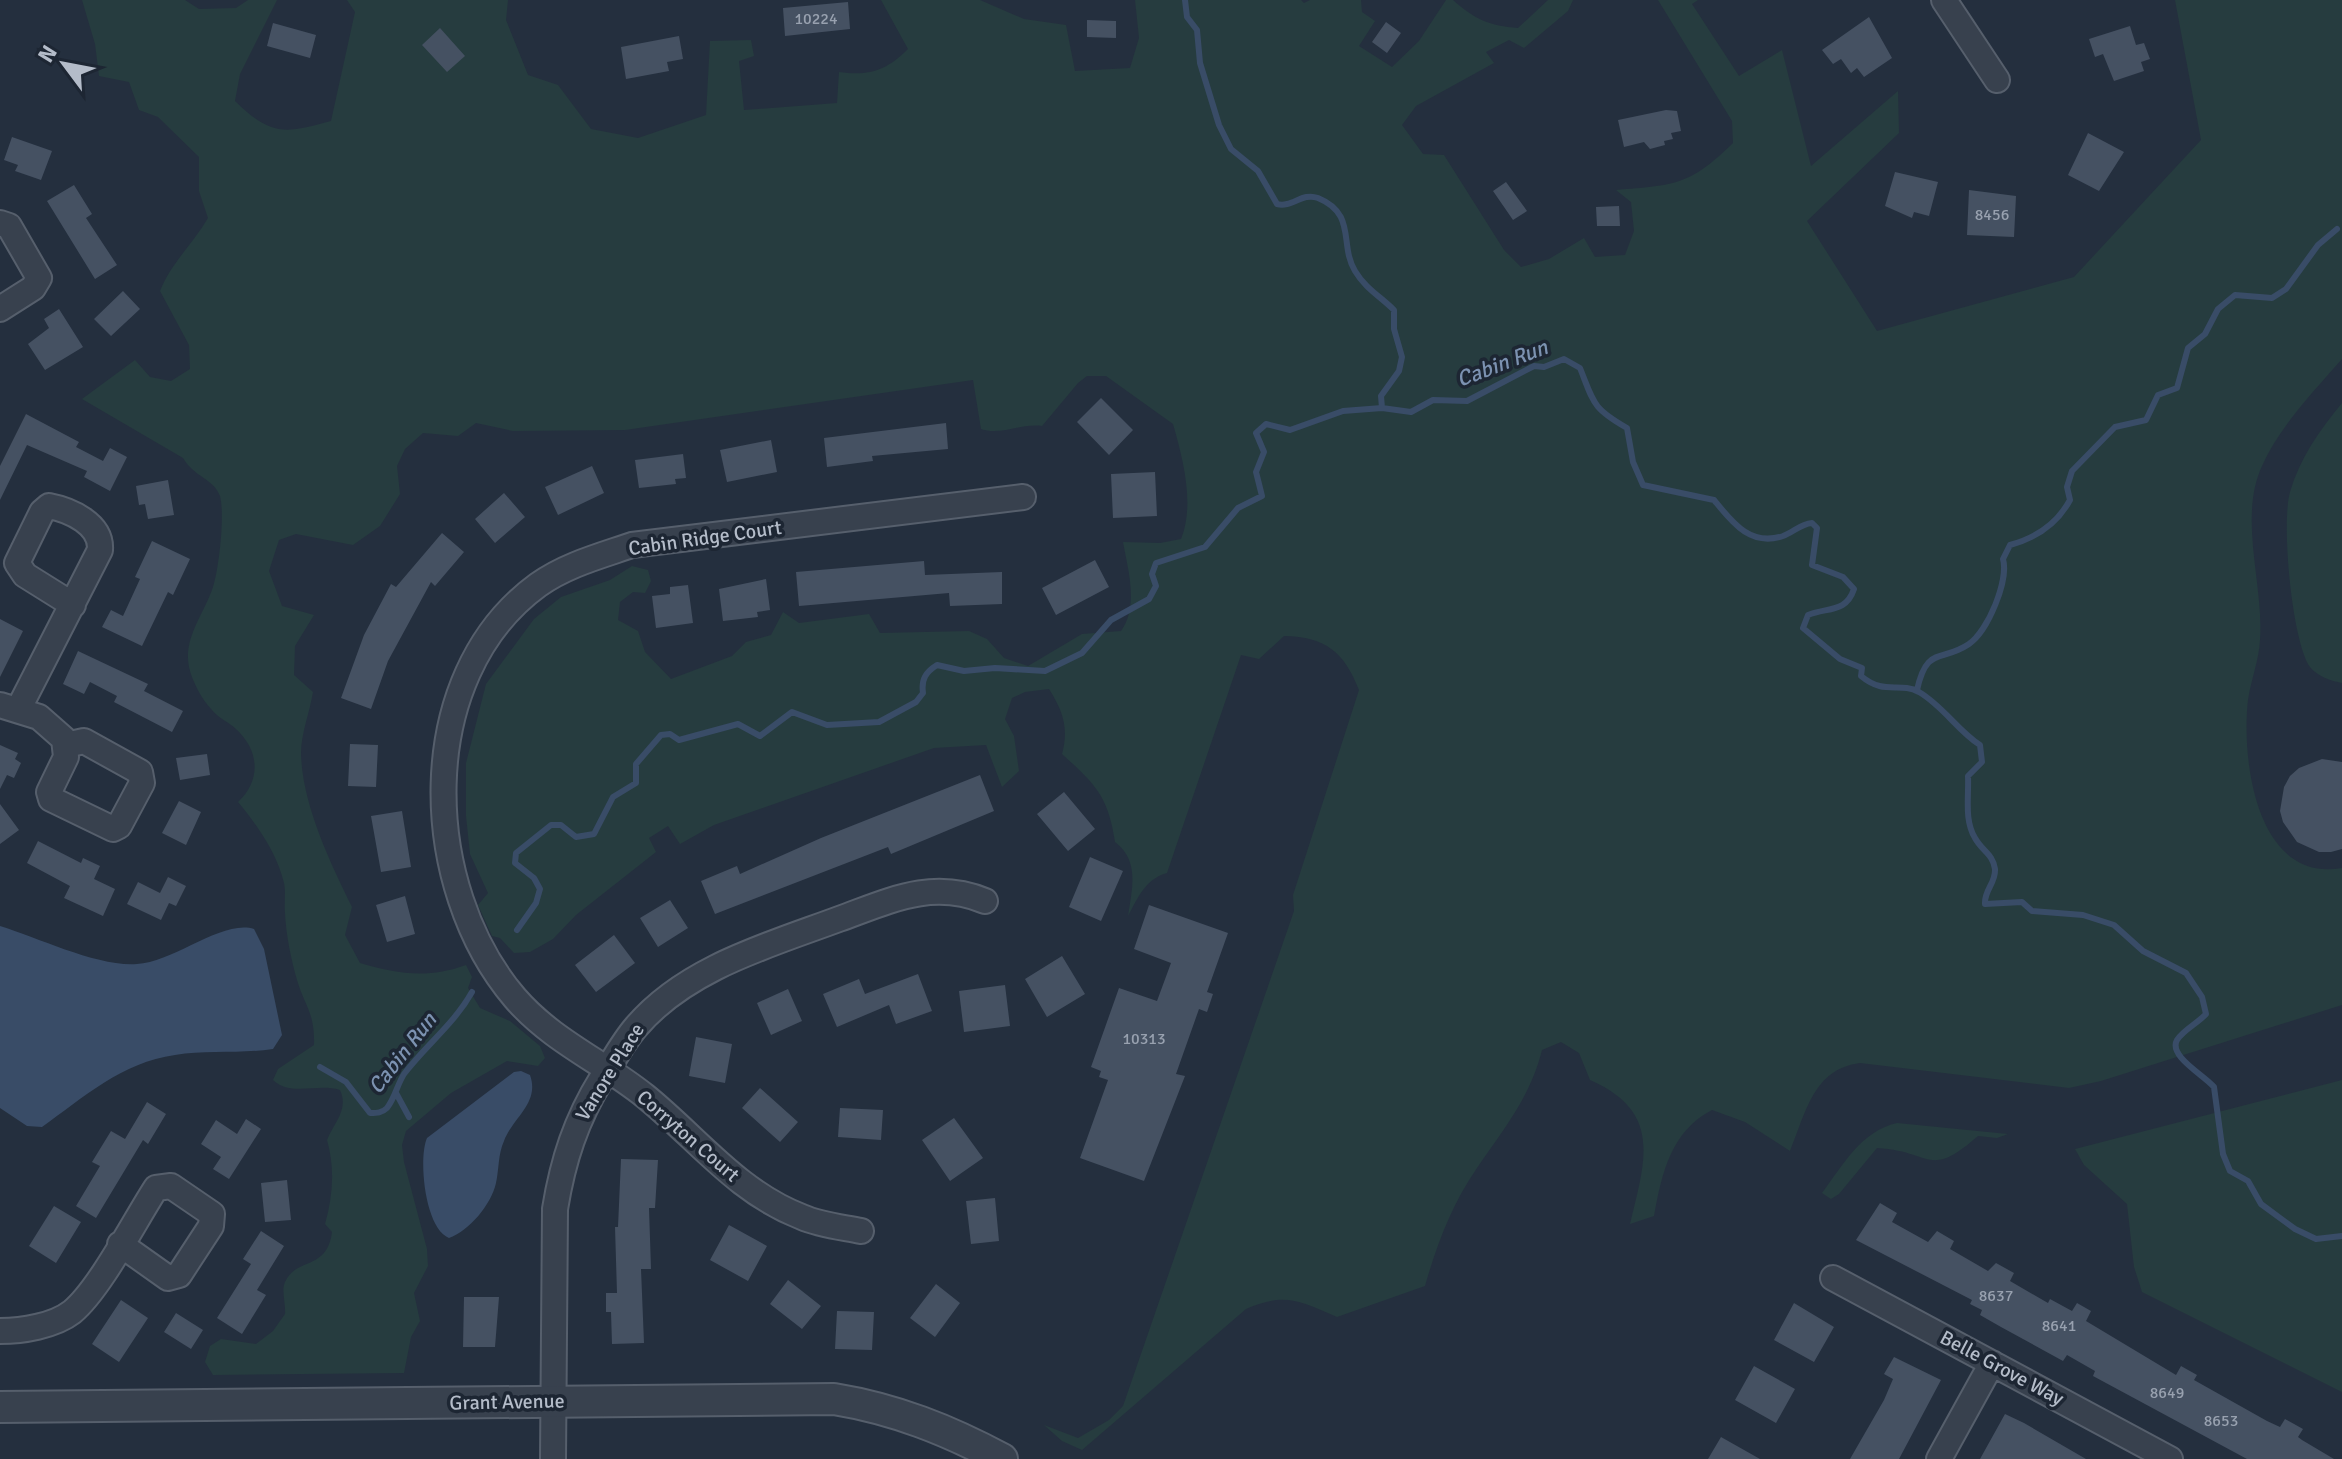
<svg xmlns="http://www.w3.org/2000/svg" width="2342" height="1459" viewBox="0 0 2342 1459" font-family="Signika,sans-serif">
  <rect width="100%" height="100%" fill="#242f3e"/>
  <!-- green -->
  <path fill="#263c3f" d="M82 0H185L199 9 236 8 248 0H277L240 74 235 101C271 136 284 134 331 121L355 12 347 0H508L506 20 528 75 558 85 591 129 638 138 706 115 710 41 751 40 754 56 739 61 744 110 837 103 839 72C869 76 886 71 908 49L881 0H980L1024 19 1066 25 1075 71 1130 68 1139 38 1135 0H1301L1304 3 1310 0H1361L1362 12 1375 21 1359 46 1392 67 1419 41 1446 0H1453C1474 19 1490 26 1518 28L1548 0H1573L1568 11 1524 48 1509 40 1486 52 1494 63 1416 106 1402 125 1423 154 1444 155 1504 250 1521 267 1549 259 1584 238 1595 257 1625 255 1634 231 1631 202 1616 190C1675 185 1689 186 1733 143L1732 121 1658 0H1698L1692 4 1739 76 1782 50 1811 166 1898 91 1899 133 1807 221 1877 331 2074 277 2201 140 2175 0H2342V359C2314 391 2280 426 2262 466 2238 518 2264 585 2260 640 2259 660 2251 680 2248 700 2241 761 2257 883 2342 868V1005L2101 1081 2069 1088 1860 1063C1813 1069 1806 1113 1790 1151L1745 1122 1712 1110C1671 1131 1662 1173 1654 1216L1630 1224C1645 1161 1663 1112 1590 1080L1579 1053 1561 1042 1542 1050C1530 1098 1504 1128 1477 1168 1452 1204 1437 1244 1425 1286L1337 1317C1299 1301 1285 1292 1246 1309L1082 1450 1062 1441 1044 1425 1078 1438 1109 1420 1123 1406 1294 911 1293 895 1359 690C1344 652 1326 637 1284 636L1259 659 1241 655 1167 873C1145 879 1138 898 1128 916 1132 889 1140 861 1115 842 1108 796 1096 785 1062 754 1069 728 1063 711 1049 689L1025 692 1012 698 1005 719 1014 736 1019 771 1002 787 986 745 934 748 714 825 680 844 668 826 649 838 656 852 576 915 553 939 530 952 514 953 500 938 492 936 478 905 488 893 470 854 466 816V763L486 684 534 619 561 597 610 580 632 566 648 570 651 581 645 593 633 592 620 602 618 620 638 631 645 652 671 679 732 656 746 642 771 635 783 612 799 623 869 614 880 633 969 631 987 639 1004 658 1028 666 1082 634 1121 631C1139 606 1128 570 1123 542L1160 543 1181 539C1195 505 1183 459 1173 424L1106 376H1087L1078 383 1042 426C1020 423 1001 436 981 429L973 380 625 430 513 431 476 423 458 436 423 433 405 449 397 466 400 494 380 526 353 545 296 534 279 540 269 571 282 606 314 615 295 646 294 675 313 692C310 711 301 734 301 753 302 804 330 862 352 907L345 935 360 963C397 974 428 979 466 965L472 977 468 988 480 1008 510 1021 540 1046 545 1058 538 1066 507 1061 451 1093 406 1131 402 1145 404 1162 427 1249 428 1266 414 1293 420 1321 411 1337 404 1373 213 1375 205 1362 210 1346 221 1339 256 1344 273 1331 285 1314C286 1305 281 1290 285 1282 296 1257 327 1271 332 1232L325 1224C333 1196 335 1168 327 1140 334 1122 349 1110 340 1090 317 1083 291 1097 273 1080L278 1069 314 1045C315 1013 305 1007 297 980 291 959 286 935 285 913 284 903 286 892 284 883 277 853 257 825 238 802 261 781 260 751 236 729 229 722 218 718 212 710 202 700 192 681 189 667 183 638 204 614 213 587 219 569 225 515 220 496 214 479 194 477 183 458L82 399 135 360 150 377 171 381 190 369 189 345 160 291C171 263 193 244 208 218L199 191V157L158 117 139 110 129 82 99 76 95 44Z
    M2342 403V683C2331 681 2317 676 2310 667 2292 641 2281 523 2290 492 2300 458 2319 431 2342 403Z
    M2342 1080V1392L2142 1292 2134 1267 2127 1204 2084 1165 2075 1149Z
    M1897 1123 2008 1134 1997 1138 1978 1136C1928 1180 1933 1151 1877 1148L1839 1194 1831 1199 1822 1193C1843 1165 1861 1131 1897 1123Z"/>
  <!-- water -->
  <path fill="#394c67" d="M0 926C39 938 98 967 137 964 174 962 223 919 254 929L264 949 282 1035 273 1049C240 1054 207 1050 175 1055 122 1062 83 1098 42 1127L27 1126 0 1108Z
    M521 1071 530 1075C540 1103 513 1117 504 1141 498 1154 499 1170 496 1183 491 1205 469 1231 449 1238 425 1229 418 1159 427 1138L514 1072Z"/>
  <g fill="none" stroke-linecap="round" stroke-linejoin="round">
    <!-- stream -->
    <path stroke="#394c67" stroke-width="6" d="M1185 0 1187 17 1197 30 1200 63 1219 125 1231 149 1258 171 1277 204C1292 208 1302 192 1318 198 1357 214 1339 245 1355 271 1365 288 1381 297 1394 310V329L1402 357 1399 371 1381 396 1382 408
      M1917 690C1927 645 1941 663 1969 644 1988 631 2009 580 2003 559L2010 545C2036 538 2057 524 2070 500L2067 487 2072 471 2115 427 2146 420 2158 395 2177 388 2188 348 2205 334 2218 309 2235 295 2272 298 2286 289 2318 245 2337 229
      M517 930 536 903 540 889 534 878 515 863 516 853 551 825H561L576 837 594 834 613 797 636 783V764L661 735 670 734 679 740 738 724 760 736 792 712 827 725 879 722 916 702 923 693C921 679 926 672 937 665L964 671 995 668 1045 671 1082 653 1111 620 1149 599 1156 586 1152 574 1156 563 1205 547 1238 508 1262 496 1256 472 1264 452 1256 433 1266 424 1290 430 1343 411 1382 408 1411 412 1433 400 1467 401 1534 366 1544 367 1564 359 1580 368C1594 403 1592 408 1627 428L1633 462 1643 485 1714 500C1732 522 1750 547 1783 536 1794 532 1800 524 1812 523L1817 528 1812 565 1843 577 1854 589C1846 613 1828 607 1808 615L1803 628 1840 659 1862 668 1861 676C1885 696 1899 681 1919 692 1943 706 1958 731 1980 745L1982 762 1968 776C1969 797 1964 820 1975 838 1982 851 1993 854 1995 869 1996 883 1984 890 1985 904L2022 902 2032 911 2083 915 2114 925 2143 951 2186 973 2202 997 2206 1014C2198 1023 2183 1030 2177 1040 2168 1056 2204 1075 2214 1087L2223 1154 2230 1171 2248 1181 2261 1204 2295 1229 2316 1239 2342 1236
      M320 1067 346 1082 370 1113C377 1113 382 1113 387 1108 395 1098 397 1085 404 1074 426 1045 454 1024 472 992
      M396 1093 409 1117"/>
  </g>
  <!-- building -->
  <path fill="#455162" d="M848 2 850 29 785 36 783 8Z
    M1869 17 1892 58 1864 77 1857 68 1851 73 1841 59 1833 64 1822 50Z
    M1087 20 1116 21V38L1087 37Z
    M1386 22 1401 33 1387 53 1372 42Z
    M273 23 316 35 310 58 267 46Z
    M2130 26 2136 45 2144 43 2150 59 2141 62 2144 71 2114 81 2103 54 2095 57 2089 39Z
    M440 28 465 56 447 72 422 45Z
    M679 36 683 59 667 62 669 71 626 79 621 47Z
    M1666 110 1677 111 1681 131 1671 133 1673 139 1664 141 1665 145 1650 149 1644 142 1624 147 1618 120Z
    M2088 133 2124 152 2099 191 2068 175Z
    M12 137 52 151 41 180 15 171 18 165 4 160Z
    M1895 172 1938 182 1929 216 1914 212 1912 218 1885 206Z
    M1506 182 1527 211 1513 220 1493 191Z
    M74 185 92 214 86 218 117 265 95 279 47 201Z
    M1969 190 2016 196 2014 237 1967 235Z
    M1619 206 1620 226H1597L1596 207Z
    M123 291 140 309 111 336 94 319Z
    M59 309 83 347 45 370 28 344 49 328 44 319Z
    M1101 398 1133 430 1109 455 1077 422Z
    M26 414 79 442 76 447 103 461 110 448 127 457 110 491 84 477 87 471 27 445 0 500V466Z
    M946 423 948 449 872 456 873 461 827 467 824 438Z
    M771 440 777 472 727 482 720 450Z
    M683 454 686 478 675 479 676 484 639 488 635 460Z
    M592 466 604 493 558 515 545 487Z
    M1155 472 1157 516 1113 518 1111 474Z
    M168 480 174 515 148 519 145 504 139 505 136 486Z
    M504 493 525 517 495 543 475 519Z
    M442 533 464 552 435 586 431 582 388 661 371 709 341 698 364 635 391 584 396 587Z
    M152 541 190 559 173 595 168 592 142 646 102 627 111 610 123 616 140 579 135 577Z
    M1095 560 1109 587 1056 615 1042 588Z
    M924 561 925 575 1002 572V604L950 606 949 593 799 606 796 572Z
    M766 579 770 610 757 612 758 617 723 621 719 589Z
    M688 585 693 623 656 628 652 596 670 594V587Z
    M0 619 23 631 0 677Z
    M78 651 148 684 144 691 183 711 172 732 114 702 117 696 90 682 84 694 63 684Z
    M350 744 378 745 376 787 348 786Z
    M0 745 18 753 15 759 21 763 14 778 7 775 0 789Z
    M207 754 210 775 180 780 176 758Z
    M2322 759 2342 762V849L2331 852H2319L2297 842 2283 822 2280 811 2284 787 2290 776 2299 768Z
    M980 775 994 811 891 854 888 847 715 914 701 881 737 866 740 874 821 838Z
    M1064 792 1095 829 1068 851 1037 814Z
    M179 801 201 812 186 845 162 833Z
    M0 804 19 830 0 844Z
    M402 811 411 867 381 872 371 816Z
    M38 841 81 863 83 858 100 866 94 879 115 889 103 916 64 898 70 886 27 863Z
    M1090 857 1123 871 1101 921 1069 907Z
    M168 877 186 886 176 906 169 903 161 920 127 904 138 882 160 893Z
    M405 896 415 934 387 942 376 905Z
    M670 900 688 928 658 947 640 918Z
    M1149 905 1228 933 1207 992 1213 994 1207 1012 1199 1009 1176 1074 1185 1076 1144 1181 1080 1158 1108 1080 1099 1077 1101 1071 1091 1067 1119 988 1157 1001 1171 963 1134 949Z
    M614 935 635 963 596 992 575 965Z
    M1062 956 1085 994 1047 1017 1025 979Z
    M918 974 932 1011 896 1024 889 1005 837 1027 823 994 859 979 865 994Z
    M1005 985 1010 1026 964 1032 959 991Z
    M788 989 802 1021 771 1035 757 1003Z
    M696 1037 732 1044 725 1083 689 1076Z
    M760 1088 798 1122 780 1142 742 1108Z
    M147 1102 166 1114 148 1144 143 1140 96 1218 76 1206 100 1166 92 1162 111 1131 125 1139Z
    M840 1108 883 1110 881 1140 838 1137Z
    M954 1118 983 1158 950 1181 922 1140Z
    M246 1119 261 1129 229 1179 213 1169 221 1157 201 1144 216 1120 237 1134Z
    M621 1159 658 1160 655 1208H649L651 1269H641L644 1343 612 1344 611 1312H606V1293H617L615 1227H618Z
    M287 1180 291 1220 265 1222 261 1183Z
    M995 1198 999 1241 971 1244 966 1201Z
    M1880 1203 1897 1213 1892 1222 1928 1242 1937 1231 1954 1241 1950 1249 1988 1271 1996 1263 2014 1273 2010 1281 2048 1303 2050 1299 2072 1311 2077 1303 2091 1311 2086 1321 2176 1375 2181 1366 2197 1375 2194 1380 2267 1421 2280 1427 2285 1419 2303 1429 2298 1437 2302 1440 2334 1459H2247L2093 1376 2095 1371 2067 1355 2063 1361 2001 1327 1980 1315 1982 1310 1970 1304 1972 1300 1856 1240Z
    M54 1206 81 1222 56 1263 29 1246Z
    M729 1225 767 1246 748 1281 710 1260Z
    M261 1231 284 1246 257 1290 266 1295 242 1334 217 1318 251 1264 243 1259Z
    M788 1280 821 1306 802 1329 770 1304Z
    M936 1284 960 1303 935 1337 910 1318Z
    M464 1297H499L495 1347H463Z
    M121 1300 148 1318 119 1362 92 1344Z
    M1794 1303 1834 1327 1814 1362 1774 1340Z
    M837 1311 874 1312 872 1350 835 1349Z
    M176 1313 203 1330 191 1349 164 1332Z
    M1894 1357 1941 1380 1899 1459H1850L1884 1400 1893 1379 1884 1374Z
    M1754 1366 1795 1389 1776 1423 1735 1400Z
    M2005 1414 2024 1423 2086 1459H1980Z
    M1721 1437 1760 1459H1708Z"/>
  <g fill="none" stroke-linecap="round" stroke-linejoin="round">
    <defs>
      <path id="minor" d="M1944 0 1997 80
        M0 223 9 226 39 278 33 288 0 309
        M0 705 39 717 64 739 66 757 49 792 51 799 113 829 119 826 142 783 140 772 84 741 66 745
        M19 708 100 550C102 524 70 510 49 506L42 512 17 563 25 575 73 605
        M861 1231C841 1227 820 1225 802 1217 737 1192 697 1138 645 1096 603 1062 552 1041 515 998 420 887 412 677 538 585 566 565 600 556 632 545L1023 497
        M1833 1278 2170 1459
        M0 1331C22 1331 54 1326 72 1312 100 1289 135 1220 156 1188L171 1186 212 1214 211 1226 179 1275 168 1278 120 1244
        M553 1459 555 1209C563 1160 576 1120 602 1078 613 1061 623 1042 636 1027 686 968 769 945 839 919 889 901 932 879 985 901
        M1939 1459 1992 1363"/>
      <path id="tertiary" d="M0 1407 834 1399C895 1409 948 1430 1002 1459"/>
    </defs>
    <!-- minor casing -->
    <use href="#minor" stroke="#565f6c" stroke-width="28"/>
    <!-- tertiary casing -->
    <use href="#tertiary" stroke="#565f6c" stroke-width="34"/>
    <!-- minor -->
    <use href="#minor" stroke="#38414e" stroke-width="24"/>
    <!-- tertiary -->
    <use href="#tertiary" stroke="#38414e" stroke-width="30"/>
  </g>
  <g text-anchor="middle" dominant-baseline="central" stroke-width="7" stroke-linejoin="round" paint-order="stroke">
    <!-- number labels -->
    <g font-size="16" fill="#98a1af">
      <text x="816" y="19">10224</text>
      <text x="1992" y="215">8456</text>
      <text x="1144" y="1039">10313</text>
      <text x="1996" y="1296">8637</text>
      <text x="2059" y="1326">8641</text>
      <text x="2167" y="1393">8649</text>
      <text x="2221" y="1421">8653</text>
    </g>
    <!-- street labels -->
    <g font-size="20" fill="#b4bcc9" stroke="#1d2633">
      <text transform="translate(705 538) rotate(-8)">Cabin Ridge Court</text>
      <text transform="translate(610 1072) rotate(-58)">Vanore Place</text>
      <text transform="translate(688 1136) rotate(41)">Corryton Court</text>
      <text transform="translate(2002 1368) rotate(28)">Belle Grove Way</text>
      <text transform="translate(507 1402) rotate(-1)">Grant Avenue</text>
    </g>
    <!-- water labels -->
    <g font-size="22" font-style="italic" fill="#7c92b1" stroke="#1d2633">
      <text transform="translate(1502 363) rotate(-21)">Cabin Run</text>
      <text transform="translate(402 1053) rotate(-52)">Cabin Run</text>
    </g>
  </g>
  <!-- north arrow -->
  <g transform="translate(64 64) rotate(302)" stroke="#1d2633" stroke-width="6" paint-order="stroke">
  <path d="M0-6L14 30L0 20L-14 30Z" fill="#b4bcc9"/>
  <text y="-12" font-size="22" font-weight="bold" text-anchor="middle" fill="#b4bcc9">N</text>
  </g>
</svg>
